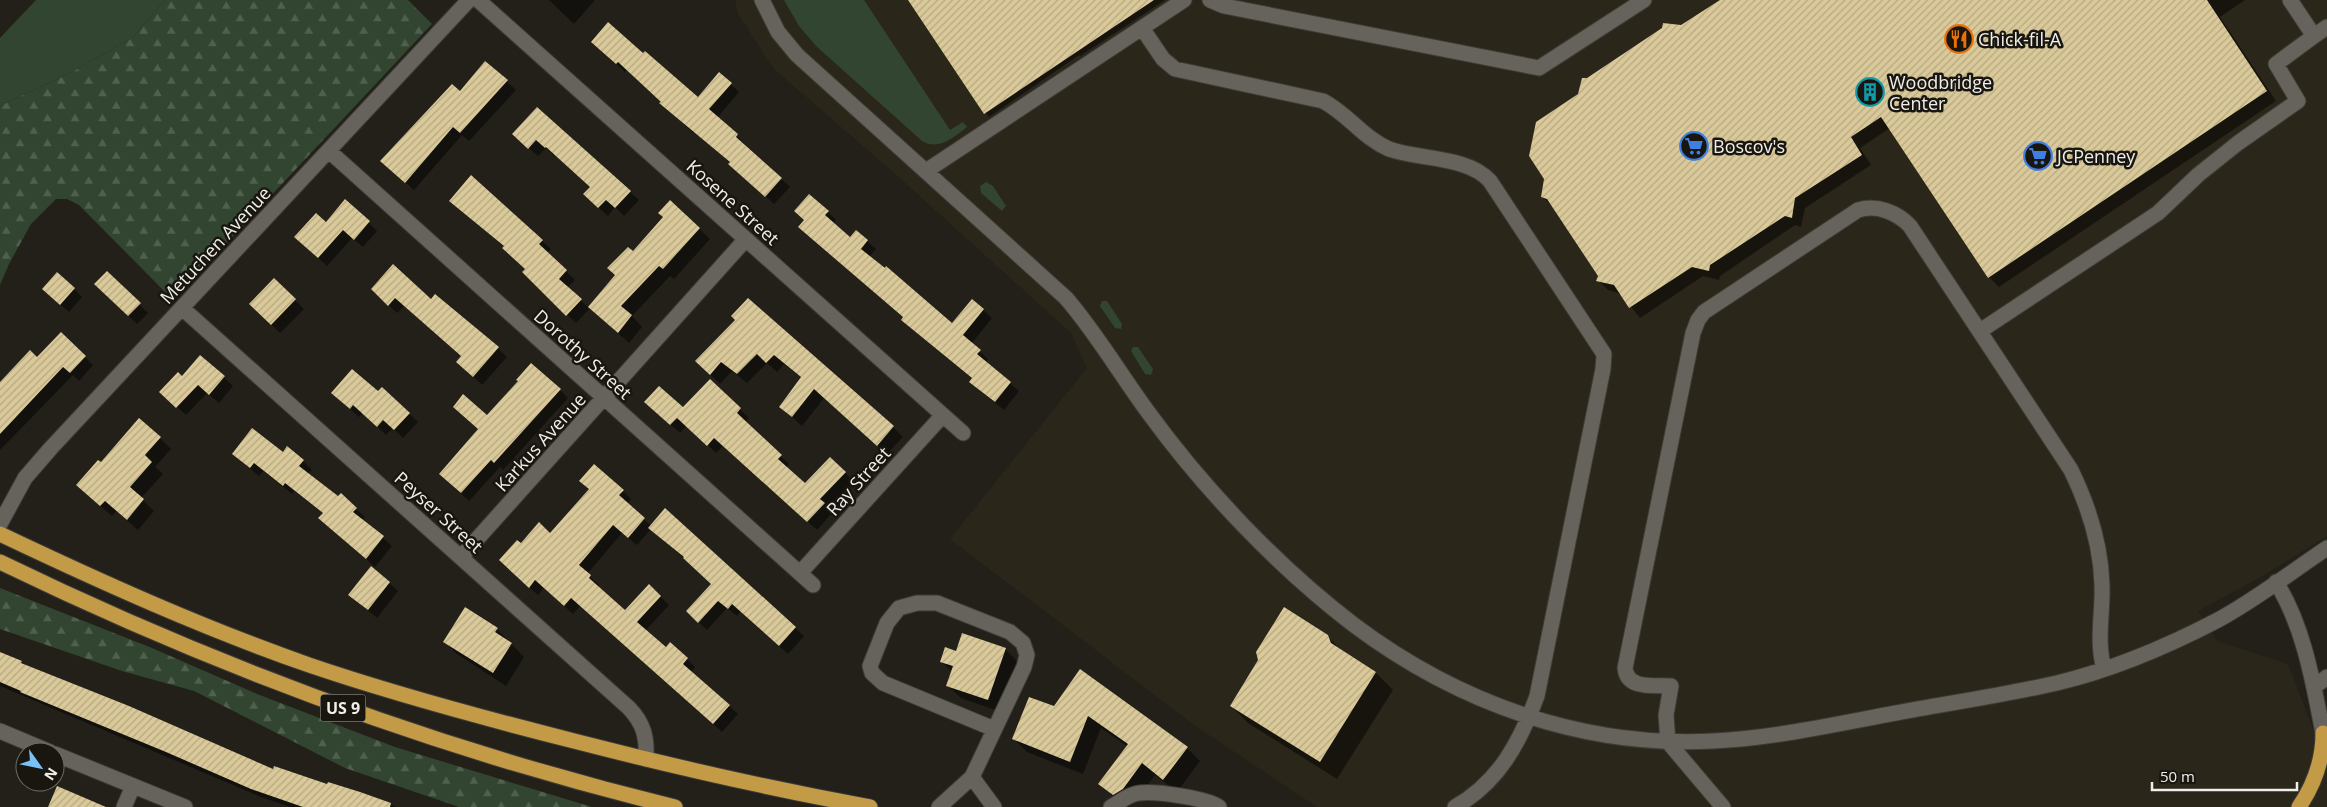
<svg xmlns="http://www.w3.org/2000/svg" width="2327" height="807" viewBox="0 0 2327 807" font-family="'Open Sans',sans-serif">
  <defs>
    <pattern id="forest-firs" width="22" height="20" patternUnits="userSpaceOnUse" patternTransform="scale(1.25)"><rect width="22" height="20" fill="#324530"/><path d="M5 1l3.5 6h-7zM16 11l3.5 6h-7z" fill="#50604e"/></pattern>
    <pattern id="building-hatch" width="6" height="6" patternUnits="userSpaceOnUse" patternTransform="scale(1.25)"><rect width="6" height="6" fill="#dac999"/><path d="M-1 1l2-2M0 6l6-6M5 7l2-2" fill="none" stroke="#b6a884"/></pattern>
  </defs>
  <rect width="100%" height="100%" fill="#222019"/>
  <!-- built -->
  <path fill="#2a2619" d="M735 0H2327V536L2261 577 2198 611 2217 641 2288 664 2327 766V807H1317L1194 725 950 539 1087 368 1071 333 892 171 774 69 738 14Z"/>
  <!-- grass -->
  <path fill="#324530" d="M36 0H165L133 37 74 71 0 106V38Z
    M784 0H864L950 130 963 122 967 127C954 137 939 151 922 141L816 46 799 26Z
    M986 182 993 186 1006 206 1002 211 981 193 980 186Z
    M1102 301H1107L1122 324 1121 329 1115 328 1100 306Z
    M1133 347H1138L1153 369 1151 375 1145 374 1131 351Z"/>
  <!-- forest -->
  <path fill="url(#forest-firs)" d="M165 0H408L432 24 173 300 79 205 67 199H56L31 224 9 264 0 285V106L74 71 133 37Z
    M0 588 152 648 257 694 395 747 592 807H459L345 768 194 691 122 671 0 629Z"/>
  <!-- shadow -->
  <path fill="#0007" d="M549 0H595L574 24Z
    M910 0H1165L1080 56 1079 55 989 117Z
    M1722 0H2245L2220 17 2276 101 1999 287 1989 277 1890 128 1860 148 1871 165 1805 208 1801 227 1795 225 1720 276 1719 280 1703 276 1640 318 1621 294 1608 290 1598 280 1599 276 1553 207 1543 197 1580 95 1588 79 1681 27Z
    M601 50 643 55 698 98 719 74 739 92 717 118 745 144 744 146 790 187 774 204 738 172 731 163 695 131 693 133 627 69 625 72Z
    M486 63 516 90 469 141 462 135 414 190 390 169Z
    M537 109 639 200 624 216 615 207 608 216 593 203 591 187 555 154 554 156 546 148 538 156 523 143Z
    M345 201 377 231 363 247 352 238 327 266 305 246Z
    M459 209 542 241 551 249 547 253 575 280 567 288 589 308 633 253 699 228 710 239 674 279 670 276 632 316 642 327 629 343 590 308 576 323 523 272 526 269 505 247Z
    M828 212 836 220 833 223 851 239 856 232 876 249 869 257 952 325 972 300 992 318 971 344 988 359 985 363 1019 391 1004 410 979 390 971 382 973 379 911 328 903 320 904 318 808 235Z
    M107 273 148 313 137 324 96 284Z
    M274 280 304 309 280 333 250 304Z
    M74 289 82 297 69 312 53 298Z
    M372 289 431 301 482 334 507 357 482 385 466 370 462 357 404 306 397 313Z
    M737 320 893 427 903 437 887 454 824 398 802 426 781 407 802 378 784 364 777 372 767 363 747 383 732 371 720 384 697 361Z
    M61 334 93 365 79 381 73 375 0 450V383L37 359Z
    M200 356 233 386 219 403 207 393 186 415 161 392 182 378Z
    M519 381 560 390 568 398 503 470 500 467 469 501 449 482 487 416Z
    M710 381 749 418 745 422 789 464 786 468 805 485 830 459 854 481 828 509 832 513 817 530 723 446 716 453 687 425 680 433 654 410 683 409Z
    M383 389 418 422 403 438 393 428 386 435 363 413 359 417 341 401 378 393Z
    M160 438 171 449 155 467 163 474 141 498 154 511 138 530 116 511 112 516 89 496 101 464Z
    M233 454H283L303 461 312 470 308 474 338 498 356 509 365 517 362 520 392 546 375 567 328 526 324 514 294 491 292 494 263 471 259 476Z
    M623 491 631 499 627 504 651 526 665 510 804 636 788 654 741 611 737 616 727 608 707 630 687 611 713 584 651 529 637 545 622 533 587 574 599 585 597 587 625 612 649 586 669 605 645 631 666 649 687 659 695 667 691 672 738 714 722 732 581 605 573 614 544 588 538 595 509 569 521 545 551 534Z
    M389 583 398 591 377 618 350 595Z
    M465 609 497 629 524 657 506 686 457 654 444 641Z
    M1327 636 1345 654 1376 673 1393 690 1337 779 1248 723 1231 706Z
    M1005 649 1018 662 1001 712 961 698 947 685 952 672 941 661 957 652Z
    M0 653 22 662 26 666 274 770 275 767 397 807H290L261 797 0 686Z
    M1081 671 1187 748 1200 761 1177 792 1155 775 1135 802 1127 807 1113 796 1100 783 1127 746 1101 728 1083 774 1027 752 1014 739 1054 708Z"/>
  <!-- building -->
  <path fill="url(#building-hatch)" d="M908 0H1154L984 114Z
    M1720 0H2207L2267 91 1988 278 1881 117 1851 137 1862 155 1795 198 1792 218 1785 216 1710 265 1709 271 1692 267 1629 308 1614 285 1596 281 1598 276 1547 199 1541 197 1544 179 1529 156 1536 122 1578 94 1582 78H1587L1662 28 1663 23 1681 25Z
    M608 22 643 53 645 51 698 97 719 72 732 83 709 109 738 134 736 137 782 178 765 197 728 164 730 162 659 103 661 102 618 62 616 64 591 42Z
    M485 61 508 80 460 133 453 127 405 183 380 161 452 84 460 91Z
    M537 107 631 191 615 208 606 200 598 208 583 194 590 187 546 147 545 148 536 140 528 149 512 134Z
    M471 175 543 240 539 244 567 270 559 279 582 299 566 316 522 272 525 269 502 248 504 246 449 201Z
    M809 194 829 211 825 215 850 237 856 230 868 240 861 249 885 268 886 266 952 323 972 299 984 309 963 335 981 350 977 354 1011 382 995 402 969 382 972 378 901 320 903 317 798 227 804 220 794 211Z
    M345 199 370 221 354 240 343 230 318 258 294 237 316 213 326 222Z
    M670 200 700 228 663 269 659 266 621 306 632 315 618 333 588 307 615 275 607 268 628 247 633 251 663 217 658 213Z
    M393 264 431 299 435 294 499 347 473 377 456 362 461 356 395 298 388 306 371 289Z
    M107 271 141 303 128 316 94 284Z
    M57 272 75 288 60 305 42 289Z
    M274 278 296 299 271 325 249 304Z
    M748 298 894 426 877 446 814 389 792 417 779 407 801 377 774 355 766 363 757 354 737 374 721 362 710 375 695 361 735 320 731 316Z
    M61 332 86 356 70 373 63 367 0 434V382L30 350 37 357Z
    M200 355 225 376 209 395 198 385 176 408 159 392 178 372 182 376Z
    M531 363 561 389 494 463 491 460 461 493 439 474 478 429 453 407 463 394 487 415 518 381 516 380Z
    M352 369 378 391 382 387 410 413 394 430 383 420 377 427 353 405 350 409 331 393Z
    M710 379 741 408 737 413 782 455 778 459 805 483 830 457 846 472 820 499 825 503 807 522 714 438 707 446 677 418 670 425 644 402 659 386 683 407Z
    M139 418 161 437 145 455 152 462 130 487 144 499 127 520 105 501 100 506 76 485 98 460 101 462Z
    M252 428 283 452 287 446 304 460 299 466 338 496 341 493 357 508 353 512 384 536 366 559 318 518 323 513 285 483 283 486 254 463 250 468 232 454Z
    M594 464 624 490 619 495 645 518 628 538 613 525 579 565 591 575 589 578 625 610 649 584 661 596 637 622 666 647 670 642 688 658 683 664 730 705 713 724 571 598 564 606 535 580 529 588 499 560 517 540 521 543 539 522 550 533 589 489 579 481Z
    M665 508 796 627 779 646 732 604 728 609 718 601 698 623 686 611 711 584 683 558 684 557 648 528Z
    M371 566 390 582 368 610 348 595Z
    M465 607 498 628 495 632 512 643 493 673 443 642Z
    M1284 607 1328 635 1331 643 1376 672 1320 762 1230 706 1258 660 1256 652Z
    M962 633 1006 648 988 700 946 686 953 666 940 662 945 647 956 651Z
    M0 652 22 661 21 663 129 706 273 769 274 766 327 784 328 782 360 792 391 803 390 807H303L251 789 166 752 20 692 21 691 0 682Z
    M1080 669 1188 747 1163 780 1142 763 1123 789 1113 795 1098 784 1128 744 1088 716 1070 762 1012 739 1029 697 1054 706Z
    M57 786 106 807H48Z"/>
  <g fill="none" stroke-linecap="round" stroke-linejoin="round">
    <defs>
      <path id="minor" d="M478 0 963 433
        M762 0 778 32 797 55 1066 298C1097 334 1120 374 1148 412 1204 489 1278 567 1354 625 1458 703 1583 748 1713 741 1775 738 1836 724 1896 713 1950 703 2004 695 2057 683 2111 670 2166 647 2216 621 2254 601 2291 572 2327 548
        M1210 0 1224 6 1539 68 1644 0
        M1142 28 1163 59 1175 69 1323 101C1348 114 1363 138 1389 149 1419 160 1468 156 1490 181L1604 354 1603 369 1537 696C1520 742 1499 782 1455 807
        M2314 36 2327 27
        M329 151 813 585
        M926 171 1184 0
        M182 308 629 708C644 724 647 737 646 759
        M1980 331 2158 213 2198 175 2238 143 2298 101 2276 64 2314 36 2290 0
        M0 524 25 478 51 448 469 0
        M461 557 746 239
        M800 573 943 415
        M2276 582C2304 627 2313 682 2323 733
        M2314 687 2327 677
        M0 731 50 752
        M55 754 185 807
        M972 777 994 807
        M124 807 133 786
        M939 807 972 777 1024 667 1027 655 1023 643 1010 632 937 603H917L899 608 887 623 870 666 872 673 883 683 994 729
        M1111 807C1120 802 1129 794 1139 793 1155 791 1207 798 1219 807
        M1723 807 1668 742 1666 715 1671 686C1654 685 1627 690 1625 668L1693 333 1698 320 1704 312 1858 210C1877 204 1898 213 1910 226L2071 470C2088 505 2101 545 2102 585 2103 614 2096 640 2104 669"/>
      <path id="highway" d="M0 534C101 582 203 628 309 665 397 695 487 719 578 742 675 767 772 789 870 807
        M0 562C216 667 441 750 675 807
        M2299 807C2314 785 2323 760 2323 733"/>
    </defs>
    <!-- minor casing -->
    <use href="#minor" stroke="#3e3b37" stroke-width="17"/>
    <!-- highway casing -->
    <use href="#highway" stroke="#3e3b37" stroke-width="17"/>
    <!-- minor -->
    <use href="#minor" stroke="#65635b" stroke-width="15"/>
    <!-- highway -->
    <use href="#highway" stroke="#c39b46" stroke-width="15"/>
  </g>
  <!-- icons -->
  <defs>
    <symbol id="restaurant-ring" viewBox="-11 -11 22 22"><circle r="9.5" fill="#191610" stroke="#e8710a" stroke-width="1.5"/><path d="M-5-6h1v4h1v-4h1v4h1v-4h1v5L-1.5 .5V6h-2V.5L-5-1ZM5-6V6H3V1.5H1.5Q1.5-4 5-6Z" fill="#e8710a"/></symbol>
    <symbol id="building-ring" viewBox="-11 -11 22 22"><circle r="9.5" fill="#191610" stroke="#0f9aa8" stroke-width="1.5"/><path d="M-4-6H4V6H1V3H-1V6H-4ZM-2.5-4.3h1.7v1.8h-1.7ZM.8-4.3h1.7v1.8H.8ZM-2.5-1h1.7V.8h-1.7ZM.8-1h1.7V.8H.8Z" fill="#0f9aa8"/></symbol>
    <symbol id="supermarket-ring" viewBox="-11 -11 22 22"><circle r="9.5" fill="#191610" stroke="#3f7fe0" stroke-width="1.5"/><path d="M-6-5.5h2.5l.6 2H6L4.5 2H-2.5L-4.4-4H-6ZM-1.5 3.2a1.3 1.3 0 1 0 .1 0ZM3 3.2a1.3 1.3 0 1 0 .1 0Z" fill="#3f7fe0"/></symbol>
  </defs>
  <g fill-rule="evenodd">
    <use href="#restaurant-ring" x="1943" y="23" width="32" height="32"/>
    <use href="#building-ring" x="1854" y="76" width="32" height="32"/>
    <use href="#supermarket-ring" x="1678" y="130" width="32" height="32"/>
    <use href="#supermarket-ring" x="2022" y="140" width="32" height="32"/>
  </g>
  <g text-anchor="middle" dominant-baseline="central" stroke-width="5" stroke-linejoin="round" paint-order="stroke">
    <!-- shield labels -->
    <rect fill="#191610" stroke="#b0ada8" stroke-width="1" x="320.5" y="694.5" width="45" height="27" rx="4"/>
    <g font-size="16" font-weight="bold" fill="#f0eee9">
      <text x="343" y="708">US 9</text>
    </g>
    <!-- poi labels -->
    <g font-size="18" fill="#f0eee9" stroke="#191610" text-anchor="start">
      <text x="1978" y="39">Chick-fil-A</text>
      <text x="1889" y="82">Woodbridge<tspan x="1889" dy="21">Center</tspan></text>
      <text x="1713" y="146">Boscov's</text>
      <text x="2057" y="156">JCPenney</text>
    </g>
    <!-- street labels -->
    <g font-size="18" fill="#f0eee9" stroke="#191610">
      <text transform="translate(733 202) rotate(42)">Kosene Street</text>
      <text transform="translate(215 245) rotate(-47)">Metuchen Avenue</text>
      <text transform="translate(583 354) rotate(42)">Dorothy Street</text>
      <text transform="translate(540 442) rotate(-48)">Karkus Avenue</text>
      <text transform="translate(858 481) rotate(-48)">Ray Street</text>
      <text transform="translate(439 512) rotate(42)">Peyser Street</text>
    </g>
  </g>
  <!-- north arrow -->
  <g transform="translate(40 767) rotate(123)"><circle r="24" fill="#191610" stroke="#6f6c67"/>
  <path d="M0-4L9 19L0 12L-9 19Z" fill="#79bff8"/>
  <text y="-8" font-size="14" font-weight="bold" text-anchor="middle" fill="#f0eee9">N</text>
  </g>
  <!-- scale -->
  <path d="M2152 782v8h145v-8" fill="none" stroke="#f0eee9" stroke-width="2.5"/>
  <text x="2160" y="782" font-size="15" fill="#f0eee9" stroke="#191610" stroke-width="4" paint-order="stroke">50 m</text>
</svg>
